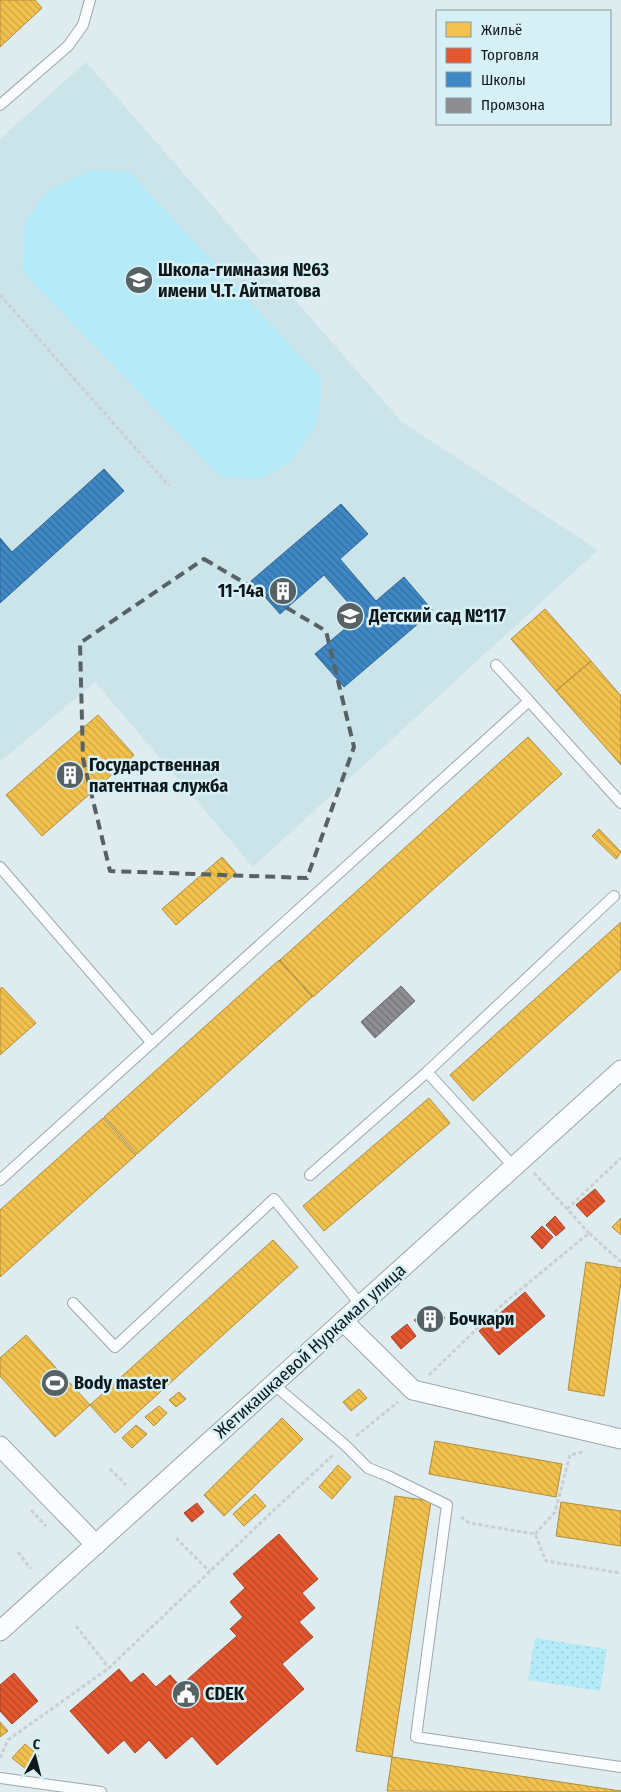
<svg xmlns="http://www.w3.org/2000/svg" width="621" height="1792" viewBox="0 0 621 1792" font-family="'Fira Sans Condensed',sans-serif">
  <defs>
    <pattern id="park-dots" width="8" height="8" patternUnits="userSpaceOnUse" patternTransform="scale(1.25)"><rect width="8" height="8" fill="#b5ebf8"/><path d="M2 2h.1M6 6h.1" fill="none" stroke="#9ac9d4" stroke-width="1.8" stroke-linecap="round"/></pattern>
    <pattern id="homes-back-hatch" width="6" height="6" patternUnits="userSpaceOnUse" patternTransform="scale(1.25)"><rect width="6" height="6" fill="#f2c14e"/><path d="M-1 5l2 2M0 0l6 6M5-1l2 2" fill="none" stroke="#cea544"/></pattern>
    <pattern id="shops-back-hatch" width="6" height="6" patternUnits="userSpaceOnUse" patternTransform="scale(1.25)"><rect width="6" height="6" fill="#e4572e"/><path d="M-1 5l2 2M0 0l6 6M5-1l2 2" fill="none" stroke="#b74726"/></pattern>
    <pattern id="schools-back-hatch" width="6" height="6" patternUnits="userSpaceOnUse" patternTransform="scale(1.25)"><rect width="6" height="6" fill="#3f88c5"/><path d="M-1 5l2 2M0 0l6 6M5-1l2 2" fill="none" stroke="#336e9f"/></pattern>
    <pattern id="industry-back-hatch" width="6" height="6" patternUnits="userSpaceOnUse" patternTransform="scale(1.25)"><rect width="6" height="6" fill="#8d8d92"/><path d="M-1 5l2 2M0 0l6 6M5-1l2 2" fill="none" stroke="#727276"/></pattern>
  </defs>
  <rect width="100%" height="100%" fill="#deecef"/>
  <!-- built -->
  <path fill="#cbe4ea" d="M86 62 402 422 598 550 253 867 95 682 0 762V139Z"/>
  <!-- park -->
  <path fill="url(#park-dots)" d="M535 1638 607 1649 600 1691 528 1680Z"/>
  <!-- pitch -->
  <path fill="#b5ebf8" d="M91 170 130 172 321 378V400L315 427 291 461 261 479 221 477 22 271 25 221 49 190Z"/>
  <!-- homes -->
  <path fill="url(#homes-back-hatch)" stroke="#ae8e3e" d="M0 0H35L42 8 0 47Z
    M545 609 591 661 556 691 511 639Z
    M591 661 621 696V765L556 691Z
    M98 715 134 755 42 836 6 795Z
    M528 737 562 774 313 997 280 960Z
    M599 829 621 852 616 859 592 836Z
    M222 857 236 873 176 925 162 909Z
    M621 922V969L473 1101 450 1075Z
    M279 960 312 997 137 1154 104 1117Z
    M2 987 36 1023 0 1055V989Z
    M429 1098 450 1123 324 1231 303 1206Z
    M103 1118 136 1155 0 1277V1210Z
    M621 1218V1235L612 1227Z
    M273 1240 298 1267 115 1433 90 1405Z
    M586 1262 621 1268V1282L604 1396 568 1390Z
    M26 1335 90 1405 55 1437 0 1376V1358Z
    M359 1389 367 1398 351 1411 343 1402Z
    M179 1392 186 1399 176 1407 169 1400Z
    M159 1406 167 1413 154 1426 145 1417Z
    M282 1418 303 1439 224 1516 204 1495Z
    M136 1425 147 1434 132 1448 122 1438Z
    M435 1441 562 1464 556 1497 429 1474Z
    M338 1465 351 1477 332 1499 319 1487Z
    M255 1494 266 1506 244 1526 233 1514Z
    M395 1496 431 1501 392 1757 356 1751Z
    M561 1502 621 1511V1546L556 1536Z
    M0 1722 8 1731 0 1737Z
    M25 1744 39 1756 27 1770 12 1758Z
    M392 1757 621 1791V1792L387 1791Z"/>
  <!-- shops -->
  <path fill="url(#shops-back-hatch)" stroke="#a44428" d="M595 1189 605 1201 587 1217 576 1205Z
    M555 1216 565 1228 556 1236 546 1225Z
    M542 1226 553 1237 542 1249 531 1237Z
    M525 1292 545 1316 499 1355 479 1331Z
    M434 1305 445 1318 426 1333 414 1320Z
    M407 1324 416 1336 401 1349 391 1337Z
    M197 1503 204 1512 192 1522 184 1513Z
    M279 1534 318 1579 302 1593 315 1608 299 1622 313 1637 282 1664 304 1689 217 1765 192 1736 166 1759 149 1740 135 1753 124 1740 108 1754 70 1711 119 1669 131 1683 143 1673 156 1687 170 1675 180 1686 237 1636 230 1629 243 1617 230 1602 245 1588 233 1574Z
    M14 1673 38 1701 12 1724 0 1711V1685Z"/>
  <!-- schools -->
  <path fill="url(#schools-back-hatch)" stroke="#316692" d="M104 469 124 491 0 603V538L12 552Z
    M341 504 368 534 340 559 376 601 404 577 433 611 344 687 315 654 360 616 324 575 280 614 251 581Z"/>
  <!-- industry -->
  <path fill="url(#industry-back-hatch)" stroke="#676a6e" d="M401 986 415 1001 375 1038 361 1022Z"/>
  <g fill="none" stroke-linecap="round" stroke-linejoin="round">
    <defs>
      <path id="lane" d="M0 105 68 46 83 25 90 0
        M496 665 529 701
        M0 867 152 1043
        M427 1072 614 896
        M310 1175 427 1072 514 1167
        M0 1180 529 701 621 803
        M73 1303 115 1347 274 1199 361 1305
        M273 1384 345 1445 368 1468 388 1476 447 1505 416 1737 621 1767
        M0 1778 101 1792"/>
      <path id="street" d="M343 1321 413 1390 621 1439
        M0 1446 96 1545
        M0 1631 621 1070"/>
    </defs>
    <!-- lane casing -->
    <use href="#lane" stroke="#9da7a9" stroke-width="12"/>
    <!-- street casing -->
    <use href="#street" stroke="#9da7a9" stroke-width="21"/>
    <!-- path -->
    <path stroke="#cbcfd0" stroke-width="3" stroke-dasharray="4 2.5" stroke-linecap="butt" d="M0 295 169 486
      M534 1173 589 1233
      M567 1209 621 1158
      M429 1375 503 1304 589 1233 621 1262
      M356 1436 398 1402
      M110 1469 126 1485
      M31 1510 46 1526
      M461 1517 469 1523 535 1534 546 1561 621 1573
      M535 1534 555 1512 570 1455 583 1452
      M176 1538 210 1572
      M18 1552 31 1569
      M76 1626 109 1668
      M0 1758 8 1740 109 1668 274 1510 334 1454"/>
    <!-- lane -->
    <use href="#lane" stroke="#fafcfd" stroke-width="10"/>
    <!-- street -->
    <use href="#street" stroke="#fafcfd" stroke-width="19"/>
  </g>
  <!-- marked area -->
  <path fill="none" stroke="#576265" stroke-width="4" stroke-dasharray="10 6" stroke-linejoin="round" d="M204 559 326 631 354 747 307 878 110 871 83 759 80 643Z"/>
  <!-- icons -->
  <defs>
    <symbol id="school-disc" viewBox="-11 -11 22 22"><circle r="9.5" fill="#576265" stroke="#d7f0f6"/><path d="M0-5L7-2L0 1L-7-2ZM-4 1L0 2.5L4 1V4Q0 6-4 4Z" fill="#fff"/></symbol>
    <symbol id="building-disc" viewBox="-11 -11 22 22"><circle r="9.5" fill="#576265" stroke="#d7f0f6"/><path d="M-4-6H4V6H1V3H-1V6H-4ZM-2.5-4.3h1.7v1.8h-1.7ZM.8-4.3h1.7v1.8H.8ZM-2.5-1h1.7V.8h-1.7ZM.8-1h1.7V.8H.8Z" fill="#fff"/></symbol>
    <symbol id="stadium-disc" viewBox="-11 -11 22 22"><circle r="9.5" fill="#576265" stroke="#d7f0f6"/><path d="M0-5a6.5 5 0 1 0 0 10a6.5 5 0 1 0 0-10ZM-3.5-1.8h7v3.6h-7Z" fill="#fff"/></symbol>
    <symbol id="civic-disc" viewBox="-11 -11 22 22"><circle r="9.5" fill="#576265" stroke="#d7f0f6"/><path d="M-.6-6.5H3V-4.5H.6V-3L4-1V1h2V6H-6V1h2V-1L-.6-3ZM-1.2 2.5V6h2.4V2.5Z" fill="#fff"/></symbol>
  </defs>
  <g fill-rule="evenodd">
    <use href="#school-disc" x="123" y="264" width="32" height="32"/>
    <use href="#building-disc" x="267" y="575" width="32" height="32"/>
    <use href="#school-disc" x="334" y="600" width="32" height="32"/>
    <use href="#building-disc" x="54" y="759" width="32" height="32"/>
    <use href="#building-disc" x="414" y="1303" width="32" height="32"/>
    <use href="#stadium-disc" x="39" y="1367" width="32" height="32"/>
    <use href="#civic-disc" x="170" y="1678" width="32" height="32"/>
  </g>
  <g text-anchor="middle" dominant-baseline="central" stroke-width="5" stroke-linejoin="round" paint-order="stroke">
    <!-- poi labels -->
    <g font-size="18" font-weight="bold" fill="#0f181a" stroke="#d7f0f6" text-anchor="start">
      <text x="158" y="270">Школа-гимназия №63<tspan x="158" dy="21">имени Ч.Т. Айтматова</tspan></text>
      <text x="264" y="591" text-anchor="end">11-14а</text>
      <text x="369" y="616">Детский сад №117</text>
      <text x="89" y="765">Государственная<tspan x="89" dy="21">патентная служба</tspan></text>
      <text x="449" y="1319">Бочкари</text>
      <text x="74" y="1383">Body master</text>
      <text x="205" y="1694">CDEK</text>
    </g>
    <!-- street labels -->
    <g font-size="18" fill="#0f181a" stroke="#d7f0f6">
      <text transform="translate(310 1351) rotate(-42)">Жетикашкаевой Нуркамал улица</text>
    </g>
  </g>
  <!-- legend -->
  <rect x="436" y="10" width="175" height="115" fill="#d7f0f6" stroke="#879a9e"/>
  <rect x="446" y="22" width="25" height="15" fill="#f2c14e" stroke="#879a9e"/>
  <text x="481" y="35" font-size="15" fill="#0f181a">Жильё</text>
  <rect x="446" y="48" width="25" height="15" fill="#e4572e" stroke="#879a9e"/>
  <text x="481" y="60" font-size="15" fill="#0f181a">Торговля</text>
  <rect x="446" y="72" width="25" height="15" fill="#3f88c5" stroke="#879a9e"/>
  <text x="481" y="85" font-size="15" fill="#0f181a">Школы</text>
  <rect x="446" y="98" width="25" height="15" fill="#8d8d92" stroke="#879a9e"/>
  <text x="481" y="110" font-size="15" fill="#0f181a">Промзона</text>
  <!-- north arrow -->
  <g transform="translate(35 1757) rotate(7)" stroke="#d7f0f6" stroke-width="4" paint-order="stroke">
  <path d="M0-4L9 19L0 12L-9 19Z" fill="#0f181a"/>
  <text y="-8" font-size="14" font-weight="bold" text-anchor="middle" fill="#0f181a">С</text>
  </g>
</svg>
